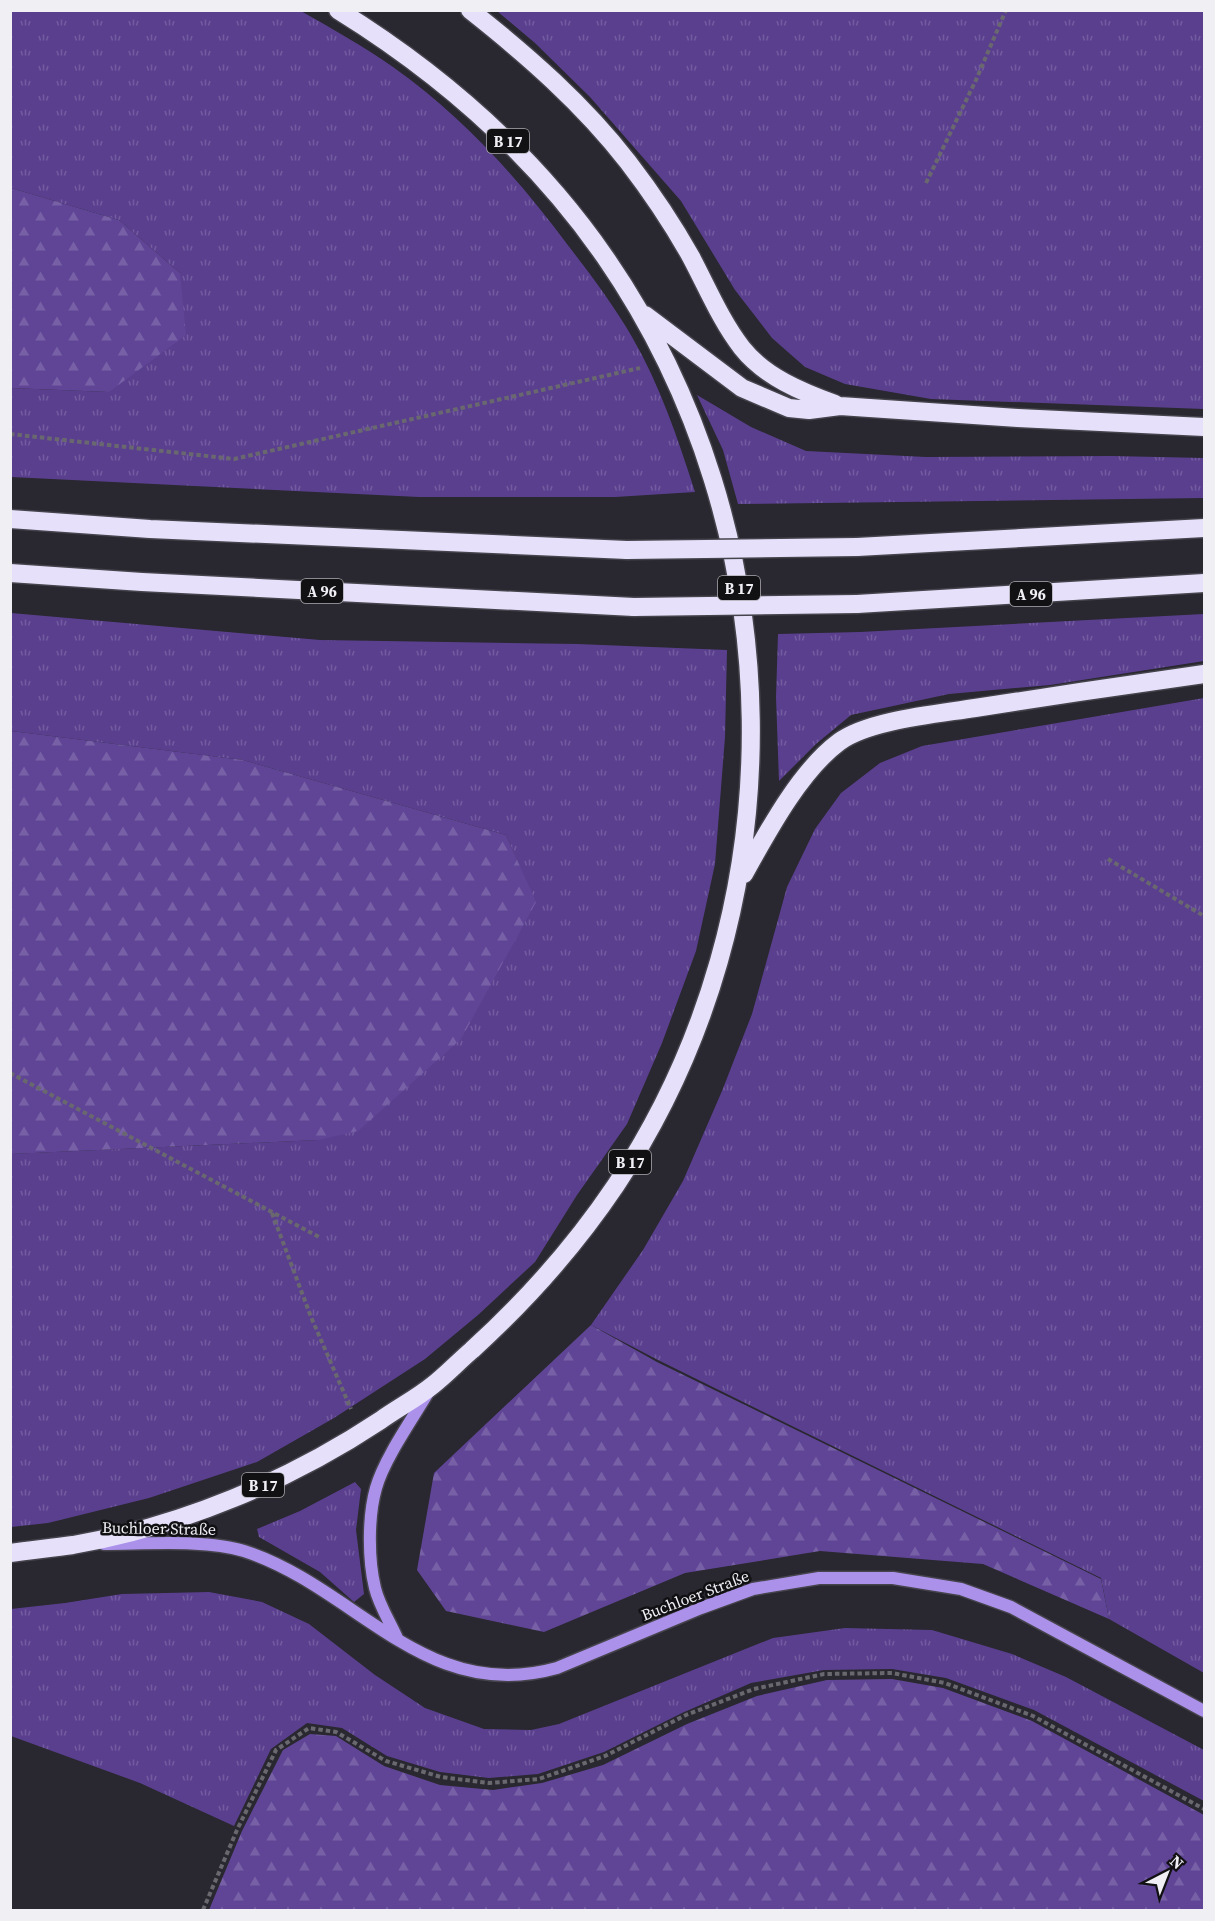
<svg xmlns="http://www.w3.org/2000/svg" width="1215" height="1921" viewBox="0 0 1215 1921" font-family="'Source Serif 4',serif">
  <defs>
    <pattern id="grass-tufts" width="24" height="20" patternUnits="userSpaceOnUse" patternTransform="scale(1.5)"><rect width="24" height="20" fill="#5a3f8f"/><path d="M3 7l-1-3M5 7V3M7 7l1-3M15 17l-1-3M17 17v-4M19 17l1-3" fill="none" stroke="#725b9f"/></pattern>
    <pattern id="forest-firs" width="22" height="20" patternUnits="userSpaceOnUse" patternTransform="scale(1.5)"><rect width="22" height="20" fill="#604597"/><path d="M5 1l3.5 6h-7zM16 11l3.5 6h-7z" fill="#7760a6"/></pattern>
  </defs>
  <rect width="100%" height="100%" fill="#29272f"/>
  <!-- grass -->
  <path fill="url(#grass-tufts)" d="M299 10C331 28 363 46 393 67 461 115 517 177 567 244 590 274 613 304 632 337 660 385 678 439 695 492L615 497H419L11 477V388L109 392 180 273 119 220 11 188V11Z
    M497 11H1204V409L931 399 845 384 805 367 772 338 735 290 681 201 590 97 535 43Z
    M697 395 751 427 806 451 926 457 1112 456 1204 458V498L738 504 723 450Z
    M11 613 320 640 577 644 727 650 725 737 715 864 696 951 662 1043 627 1124 577 1195 535 1262 478 1315 425 1359 334 1418 257 1462 149 1498 48 1523 11 1527 10 1154 318 1140 535 902 506 835 243 760 11 731Z
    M1204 614V661L1050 685 949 694 851 715 816 744 779 781 776 697 778 634 860 632Z
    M1204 698V1673L1109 1619 1101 1578 658 1360 591 1325 643 1250 683 1181 722 1091 752 1014 787 887 815 829 841 793 880 763 922 746Z
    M355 1482 361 1489 356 1530 364 1594 354 1602 320 1572 259 1537 257 1529 300 1511Z
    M209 1592 262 1602 309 1624 375 1675 425 1708 484 1729 531 1730 559 1724 773 1638 845 1628 932 1630 1012 1654 1066 1677 1204 1750V1801L1034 1710 946 1678 892 1669 824 1670 751 1683 682 1713 604 1752 538 1774 489 1778 440 1772 387 1756 342 1728 307 1723 271 1749 234 1826 140 1783 11 1736V1609L65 1603 122 1594Z"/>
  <!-- forest -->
  <path fill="url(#forest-firs)" d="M11 188 119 220 180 273 186 335 109 392 11 388Z
    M11 731 243 760 506 835 536 902 461 1039 358 1131 318 1140 11 1154Z
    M591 1325 657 1362 1101 1579 1109 1619 983 1564 820 1551 685 1573 544 1632 446 1611 417 1570 434 1473Z
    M892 1679 943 1688 1032 1721 1204 1815V1910H209L242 1831 283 1750 310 1734 336 1736 384 1766 440 1785 493 1790 542 1783 603 1765 687 1724 757 1696 827 1680Z"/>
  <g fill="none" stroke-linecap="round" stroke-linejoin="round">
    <defs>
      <path id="secondary" d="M104 1544C145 1544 206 1539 244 1551 356 1587 425 1705 557 1668L701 1608 753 1589 819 1578H893L961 1589 1011 1607 1204 1711
        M397 1638C390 1622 379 1605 375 1588 368 1559 368 1516 376 1488 384 1459 413 1418 429 1391"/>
      <path id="highway" d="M470 10C527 55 583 104 628 162 651 192 672 223 691 257 707 287 721 321 742 348 765 377 802 392 835 404
        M645 315 742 388 789 408 809 410 840 406 1018 418 1204 427
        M10 519 150 529 627 550
        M857 547 1204 528
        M10 573 142 582 634 607
        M857 604 1204 583
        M744 874C768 831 800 771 839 742 869 720 938 714 975 708 1051 696 1128 685 1204 674
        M10 1553C31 1550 52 1548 73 1545 182 1526 289 1481 381 1420 398 1408 417 1398 433 1385 447 1374 459 1361 472 1350 527 1300 575 1246 616 1185 801 907 794 531 605 257 535 156 443 75 338 10"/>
    </defs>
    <!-- secondary casing -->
    <use href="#secondary" stroke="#45434b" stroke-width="15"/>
    <!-- highway casing -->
    <use href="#highway" stroke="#45434b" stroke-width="21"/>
    <!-- path -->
    <path stroke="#6a686f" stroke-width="4" stroke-dasharray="4.5 3" stroke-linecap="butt" d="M926 183 976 80 1006 10
      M10 434 234 459 640 368
      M1108 859 1204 916
      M10 1073 319 1237
      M272 1213 311 1317 351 1409
      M203 1910 237 1830 276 1750 309 1728 336 1732 386 1761 441 1777 489 1783 539 1779 605 1756 686 1715 754 1689 824 1674 892 1673 945 1683 1033 1716 1204 1809"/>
    <!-- secondary -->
    <use href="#secondary" stroke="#ab91ea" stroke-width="12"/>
    <!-- highway -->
    <use href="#highway" stroke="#e6e0fb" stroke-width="18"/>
    <defs>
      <path id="highway-bridge" d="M627 550 857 547
        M634 607 857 604"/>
    </defs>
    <!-- highway-bridge casing -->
    <use href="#highway-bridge" stroke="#45434b" stroke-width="21" stroke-linecap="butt"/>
    <!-- highway-bridge -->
    <use href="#highway-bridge" stroke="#e6e0fb" stroke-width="18"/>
  </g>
  <g text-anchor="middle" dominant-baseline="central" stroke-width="5" stroke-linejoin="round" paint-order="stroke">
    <!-- shield labels -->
    <g fill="#111114" stroke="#adacb1" stroke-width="1.5">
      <rect x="487" y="129" width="42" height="24" rx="4.5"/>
      <rect x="718" y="576" width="42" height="24" rx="4.5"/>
      <rect x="301" y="579" width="42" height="24" rx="4.5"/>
      <rect x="1010" y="582" width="42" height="24" rx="4.5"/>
      <rect x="609" y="1150" width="42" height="24" rx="4.5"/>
      <rect x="242" y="1473" width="42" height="24" rx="4.5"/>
    </g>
    <g font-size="15" font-weight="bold" fill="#f0eff4">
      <text x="508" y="141">B 17</text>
      <text x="739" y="588">B 17</text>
      <text x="322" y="591">A 96</text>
      <text x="1031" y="594">A 96</text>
      <text x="630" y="1162">B 17</text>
      <text x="263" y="1485">B 17</text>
    </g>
    <!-- street labels -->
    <g font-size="16" fill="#f0eff4" stroke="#111114">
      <text transform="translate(159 1528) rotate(1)">Buchloer Straße</text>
      <text transform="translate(695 1595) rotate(-21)">Buchloer Straße</text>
    </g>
  </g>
  <!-- border -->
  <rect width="1215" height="1921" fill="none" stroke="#f0eff4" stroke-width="24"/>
  <!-- north arrow -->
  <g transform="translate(1167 1873) rotate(42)" stroke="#111114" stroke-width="4.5" paint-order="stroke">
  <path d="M0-4.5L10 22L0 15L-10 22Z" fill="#f0eff4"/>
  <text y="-9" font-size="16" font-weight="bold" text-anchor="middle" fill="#f0eff4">N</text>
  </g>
</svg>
